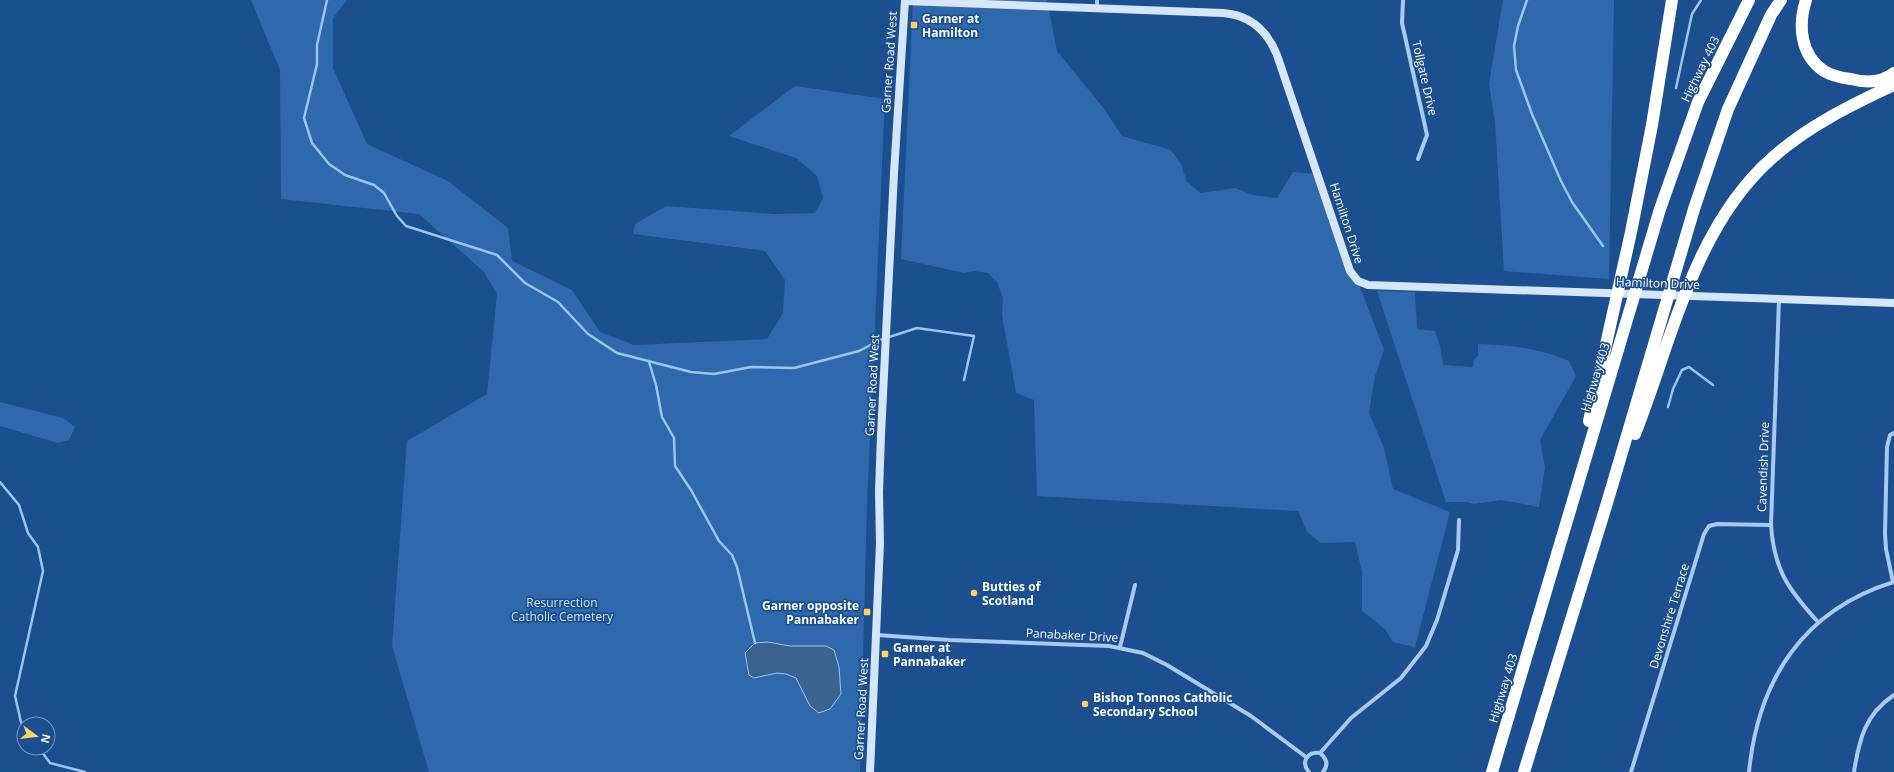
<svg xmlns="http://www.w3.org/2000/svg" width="1894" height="772" viewBox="0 0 1894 772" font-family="'Open Sans',sans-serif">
  <rect width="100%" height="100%" fill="#1b4f8f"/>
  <!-- green -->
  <path fill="#2e69ad" d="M251 0H347L333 18V68L367 144 448 181 508 228 512 261 572 290 600 332 634 345 767 339 783 313 785 280 765 251 633 234 635 224 666 206 774 214 815 213 823 198 817 176 796 158 729 136 795 86 885 99 867 504 860 772H429L392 646 407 441 487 394 497 294 484 272 419 214 281 199 280 70Z
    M913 0H1047L1057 51 1105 110 1122 136 1171 150 1181 164 1187 182 1201 193 1235 188 1253 195 1277 198 1293 172 1317 174 1384 350 1375 376 1369 413 1384 448 1393 489 1450 512 1415 647 1393 642 1385 629 1362 611V572L1355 542 1321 543 1307 532 1298 511 1037 496 1034 400 1016 393 1002 315 1003 298 997 282 988 273 974 271 964 273 901 259Z
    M1503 0H1614L1609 279 1504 271 1495 122 1489 84Z
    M1377 291 1415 292 1417 329 1435 331 1440 346 1443 365 1473 367 1474 359 1478 356V344C1509 345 1540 348 1569 361L1576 376 1540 440 1545 467 1539 507 1501 500 1474 504 1468 502H1446Z
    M0 402 63 418 75 427 69 440 58 443 0 426Z"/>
  <!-- water -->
  <path fill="#3c6290" stroke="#9cc4f0" d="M768 642 790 646H826L834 650 839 667 841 694 830 709 819 713 810 706 796 678 786 674 777 673 754 678 749 675 745 653 755 643Z"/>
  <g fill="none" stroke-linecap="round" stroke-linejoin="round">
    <!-- stream -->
    <path stroke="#9cc4f0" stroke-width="2.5" d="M327 0 317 45V64L304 118 312 143 329 164 345 175 374 185 384 193 397 216 406 226 497 255 525 283 558 302 588 334 617 353 691 372 714 374 751 367 794 368 859 351 880 340 917 328 974 336 964 380
      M1527 0 1518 26 1514 46 1516 70 1532 114 1561 181 1572 202 1603 246
      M1676 88 1692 14 1701 0
      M649 362 656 385 662 417 674 438 675 466 691 490 719 541 732 555 737 567 755 643
      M1668 407 1673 389 1682 370 1689 367 1713 385
      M0 482 19 505 28 533 38 547 43 571 15 696 21 722 24 727
      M39 748 50 763 85 772"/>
    <!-- street -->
    <path stroke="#a9c9ee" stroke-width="4" d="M1403 0 1402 23 1427 135 1418 159
      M1097 8V0
      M1779 299 1771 525C1774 570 1788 589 1818 622
      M1893 582 1886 549 1885 533 1887 447 1890 435 1894 433
      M877 635 949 640 1109 646 1143 653 1167 665 1251 716 1306 757
      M1120 647 1135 585
      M1320 753 1351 718 1401 678 1426 646 1437 620 1458 550 1459 520
      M1309 772C1300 762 1308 751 1320 753 1327 759 1329 765 1323 772
      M1631 772 1704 534 1709 526 1717 524 1771 525
      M1749 772C1758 680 1803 610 1894 582
      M1854 772C1859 740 1865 714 1894 695"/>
    <!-- secondary -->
    <path stroke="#d6e6fa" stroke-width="8" d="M905 1 1223 13C1250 15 1267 30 1277 55L1350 271 1358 281 1368 285 1894 303
      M870 772 880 543 879 492 881 435 894 173 905 0"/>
    <!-- highway -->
    <path stroke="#fff" stroke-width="12" d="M1806 0C1798 25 1800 55 1824 71 1832 76 1843 78 1851 79 1866 83 1881 83 1894 73
      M1589 421 1631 232 1652 125 1672 0
      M1635 434C1672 340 1694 227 1772 158 1808 126 1851 105 1894 85
      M1492 772 1660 209 1698 102 1749 0
      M1524 772 1607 503 1694 209 1728 109 1771 15 1781 0"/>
  </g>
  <!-- markers -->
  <g fill="#ffd166" stroke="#1b4f8f" stroke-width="1.5">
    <rect x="910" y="21" width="8" height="8" rx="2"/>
    <circle cx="974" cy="593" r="4"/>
    <rect x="863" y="608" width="8" height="8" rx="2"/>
    <rect x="881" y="650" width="8" height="8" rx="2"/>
    <circle cx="1085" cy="704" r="4"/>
  </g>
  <g text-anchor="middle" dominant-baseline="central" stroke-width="3.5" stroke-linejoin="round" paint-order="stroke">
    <!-- poi labels -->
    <g font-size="12" font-weight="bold" fill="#fff" stroke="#1b4f8f" text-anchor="start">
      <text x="922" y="18">Garner at<tspan x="922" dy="14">Hamilton</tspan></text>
      <text x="982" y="586">Butties of<tspan x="982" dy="14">Scotland</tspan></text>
      <text x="859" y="605" text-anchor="end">Garner opposite<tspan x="859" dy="14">Pannabaker</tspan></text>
      <text x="893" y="647">Garner at<tspan x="893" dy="14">Pannabaker</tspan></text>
      <text x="1093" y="697">Bishop Tonnos Catholic<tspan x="1093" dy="14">Secondary School</tspan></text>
    </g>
    <!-- street labels -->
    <g font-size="12" fill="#fff" stroke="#1b4f8f">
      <text transform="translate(889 62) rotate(-86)">Garner Road West</text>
      <text transform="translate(1700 69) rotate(-64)">Highway 403</text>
      <text transform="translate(1425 78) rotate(77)">Tollgate Drive</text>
      <text transform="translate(1347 223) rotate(72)">Hamilton Drive</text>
      <text transform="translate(1658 283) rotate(2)">Hamilton Drive</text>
      <text transform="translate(1595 377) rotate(-73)">Highway 403</text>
      <text transform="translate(872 385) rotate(-87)">Garner Road West</text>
      <text transform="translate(1763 467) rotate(-88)">Cavendish Drive</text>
      <text transform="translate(1669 616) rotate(-73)">Devonshire Terrace</text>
      <text transform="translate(1072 635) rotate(3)">Panabaker Drive</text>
      <text transform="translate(1503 688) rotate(-73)">Highway 403</text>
      <text transform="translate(861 709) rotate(-87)">Garner Road West</text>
    </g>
    <!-- park labels -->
    <g font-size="12" fill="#cfe3fa" stroke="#1b4f8f">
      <text x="562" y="602">Resurrection<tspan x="562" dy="14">Catholic Cemetery</tspan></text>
    </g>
  </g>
  <!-- north arrow -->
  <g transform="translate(36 736) rotate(105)"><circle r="19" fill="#1b4f8f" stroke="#7695bc"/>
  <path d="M0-3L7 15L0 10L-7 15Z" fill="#ffd166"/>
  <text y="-6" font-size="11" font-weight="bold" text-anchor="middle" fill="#ffffff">N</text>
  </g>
</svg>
